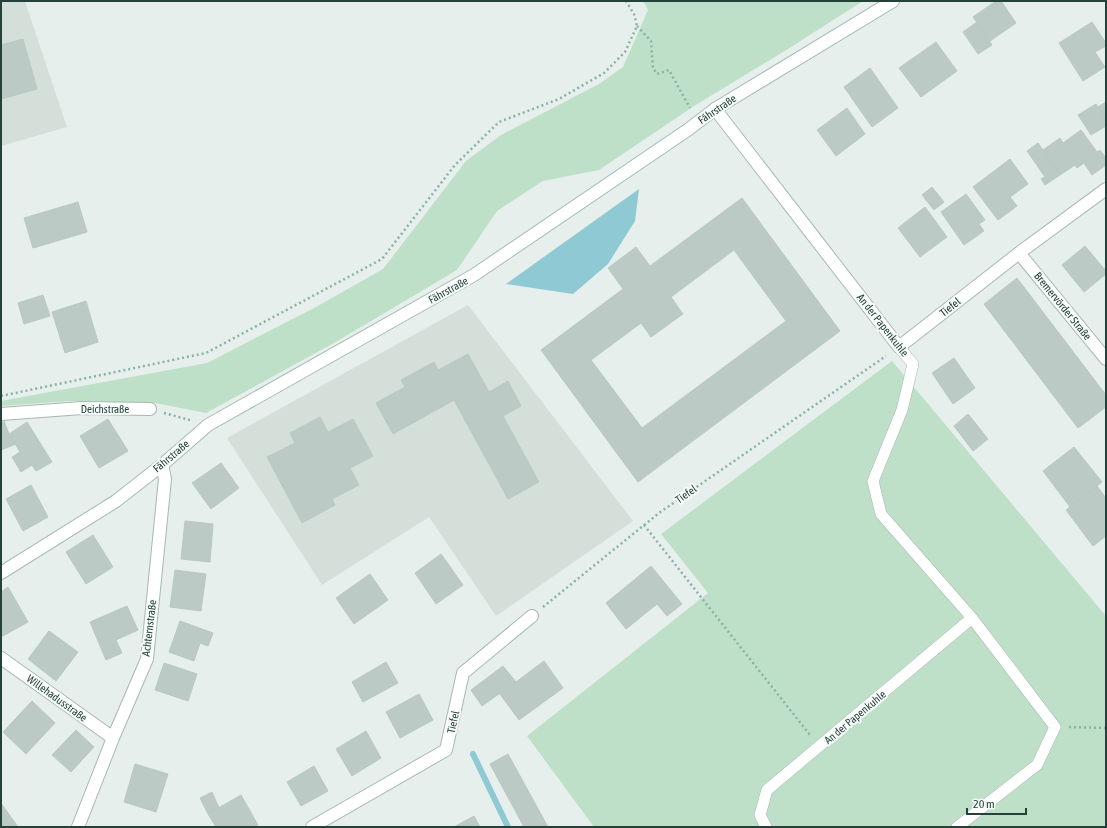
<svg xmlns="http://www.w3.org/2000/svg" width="1107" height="828" viewBox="0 0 1107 828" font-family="'Asap Condensed',sans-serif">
  <rect width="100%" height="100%" fill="#e6efeb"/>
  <!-- built -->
  <path fill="#d4dfda" d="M1 1H25L67 127 1 146Z
    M468 305 633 521 496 616 429 517 322 585 227 438Z"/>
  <!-- green -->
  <path fill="#bfe0c8" d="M643 1H863L788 49 694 106 599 170 543 181 497 211 457 270 334 343 206 413 155 403 69 401 1 406V401L207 363 316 307 383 269 466 161 501 135 599 84 623 67 648 10Z
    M892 361 1106 616V827H594L527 736 708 593 661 534Z"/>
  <!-- water -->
  <path fill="#8ec9d4" d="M639 189 635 221 608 264 573 294 506 284Z"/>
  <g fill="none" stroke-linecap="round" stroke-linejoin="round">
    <!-- stream -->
    <path stroke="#8ec9d4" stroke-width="6" d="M473 754 508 827"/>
  </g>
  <!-- building -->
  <path fill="#bbcac4" stroke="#b8c9c2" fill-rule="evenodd" d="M996 1H1001L1016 23 990 41 973 17Z
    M977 22 992 45 978 54 963 32Z
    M1092 22 1106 43V46L1095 52 1105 67 1083 81 1059 43Z
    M23 39 37 89 1 99V45Z
    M936 42 957 71 921 97 899 68Z
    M870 68 898 108 872 127 844 87Z
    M1106 102V120L1098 107Z
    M1096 104 1106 120V126L1091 135 1078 115Z
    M847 108 865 134 836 156 817 130Z
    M1081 130 1097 152 1100 150 1106 158V165L1092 175 1084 163 1077 168 1075 165 1060 175 1043 150 1060 138 1063 143Z
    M1038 143 1060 175 1045 185 1041 179 1045 177 1027 151Z
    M1010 159 1028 184 1010 197 1017 206 998 220 973 187Z
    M932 187 944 202 934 210 922 195Z
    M966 194 985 220 979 224 984 231 964 245 941 212Z
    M742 198 840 331 638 482 541 350 623 289 608 268 636 247 650 266ZM734 250 786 321 642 428 591 360 641 323 651 337 683 314 671 297Z
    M78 202 87 232 33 248 24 218Z
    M925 207 947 237 920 257 898 228Z
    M1085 246 1106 271V274L1084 292 1062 265Z
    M1017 278 1106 395V407L1078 428 984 304Z
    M43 295 50 316 24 324 18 303Z
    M86 301 98 342 65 353 52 312Z
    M468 354 489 392 508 381 521 406 503 416 539 482 508 499 454 400 393 434 376 403 405 387 401 380 434 362 438 370Z
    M954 358 975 388 953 404 932 373Z
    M968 414 988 439 973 451 954 426Z
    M320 417 328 432 353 419 373 456 350 468 359 485 332 499 335 505 302 523 267 457 295 443 290 433Z
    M108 419 128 451 99 468 80 436Z
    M4 421 9 434 16 444 1 450V423Z
    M27 422 52 462 36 471 32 465 21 472 12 457 20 452 9 434Z
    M1074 447 1102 482 1070 507 1043 471Z
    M221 463 239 488 211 509 192 483Z
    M31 485 48 517 23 531 6 499Z
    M1097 486 1106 498V536L1093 546 1066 510Z
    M185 521 213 524 210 562 181 559Z
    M93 535 113 567 86 584 66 552Z
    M441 554 463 585 436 604 415 573Z
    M651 566 682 604 667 616 657 604 626 629 606 603Z
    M175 570 206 574 201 611 170 607Z
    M370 574 388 600 354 624 336 598Z
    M8 587 28 622 1 637V592Z
    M127 606 138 630 116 640 122 653 106 660 90 622Z
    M180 621 213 633 208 646 200 643 194 661 169 652Z
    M49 631 78 652 56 681 28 659Z
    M544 661 563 688 519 720 500 694Z
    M386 662 398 683 363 702 352 682Z
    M164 663 197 674 188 701 155 690Z
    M503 666 516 682 482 706 471 690Z
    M419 694 433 720 400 738 386 712Z
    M32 701 55 723 26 754 3 732Z
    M76 730 94 747 71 772 52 755Z
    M366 731 381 758 352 776 336 749Z
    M508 754 548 827H524L490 764Z
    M135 764 168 774 156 812 124 802Z
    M314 766 328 791 301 806 287 782Z
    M212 792 219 808 208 814 200 798Z
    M241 795 258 825 255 827H216L208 814Z
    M1 803 18 827H1Z
    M474 816 480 827H454Z"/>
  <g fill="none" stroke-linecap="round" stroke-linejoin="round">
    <defs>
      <path id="lane" d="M899 347 913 364 902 410 873 481 881 514 972 618 1055 727 1037 765 957 827
        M766 827 760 815 767 790 972 618"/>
      <path id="street" d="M715 109 899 347 1019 253 1106 189
        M1019 253 1106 359
        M1 414 82 408 150 409
        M1 658 113 738
        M78 827 113 738 147 659 165 479 162 465
        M312 827 446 750 463 673 532 616"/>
      <path id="secondary" d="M1 573 116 501 162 465 208 425 474 275 689 129 715 109 893 1"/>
    </defs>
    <!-- lane casing -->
    <use href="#lane" stroke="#a8b8b2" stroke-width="12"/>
    <!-- street casing -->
    <use href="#street" stroke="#a8b8b2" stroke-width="14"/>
    <!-- secondary casing -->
    <use href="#secondary" stroke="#a4bbb3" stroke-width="14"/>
    <!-- path -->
    <path stroke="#86b3a5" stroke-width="2.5" stroke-dasharray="2 3" stroke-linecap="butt" d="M637 26 651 41 653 68 657 74 669 70 690 108
      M1 396 206 353 382 259 455 165 499 122 559 99 604 73 625 52 637 26 634 14 626 1
      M164 413 190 420
      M644 525 810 735
      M543 607 659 513 886 356
      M1069 727 1106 728"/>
    <!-- lane -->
    <use href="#lane" stroke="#fff" stroke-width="11"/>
    <!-- street -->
    <use href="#street" stroke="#fff" stroke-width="12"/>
    <!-- secondary -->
    <use href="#secondary" stroke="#fff" stroke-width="12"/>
  </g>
  <g text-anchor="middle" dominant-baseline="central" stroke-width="4" stroke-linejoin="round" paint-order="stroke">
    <!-- street labels -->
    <g font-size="11" fill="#24423a" stroke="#f7fbf9">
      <text transform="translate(717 109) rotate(-34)">Fährstraße</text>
      <text transform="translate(448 290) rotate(-29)">Fährstraße</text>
      <text transform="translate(1063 306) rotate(51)">Bremervörder Straße</text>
      <text transform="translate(950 307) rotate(-38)">Tiefel</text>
      <text transform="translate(883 325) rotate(52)">An der Papenkuhle</text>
      <text x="105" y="409">Deichstraße</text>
      <text transform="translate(171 456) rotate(-40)">Fährstraße</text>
      <text transform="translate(686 494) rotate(-35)">Tiefel</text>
      <text transform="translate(149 628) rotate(-83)">Achternstraße</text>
      <text transform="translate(57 698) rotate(36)">Willehadusstraße</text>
      <text transform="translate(855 717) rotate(-40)">An der Papenkuhle</text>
      <text transform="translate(453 722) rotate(-78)">Tiefel</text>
    </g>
  </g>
  <!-- border -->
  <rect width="1107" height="828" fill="none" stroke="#24423a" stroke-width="4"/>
  <!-- scale -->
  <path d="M967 808v6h59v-6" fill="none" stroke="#24423a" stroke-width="2"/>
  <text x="973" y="808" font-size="12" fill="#24423a" stroke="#f7fbf9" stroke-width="3" paint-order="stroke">20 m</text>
</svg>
